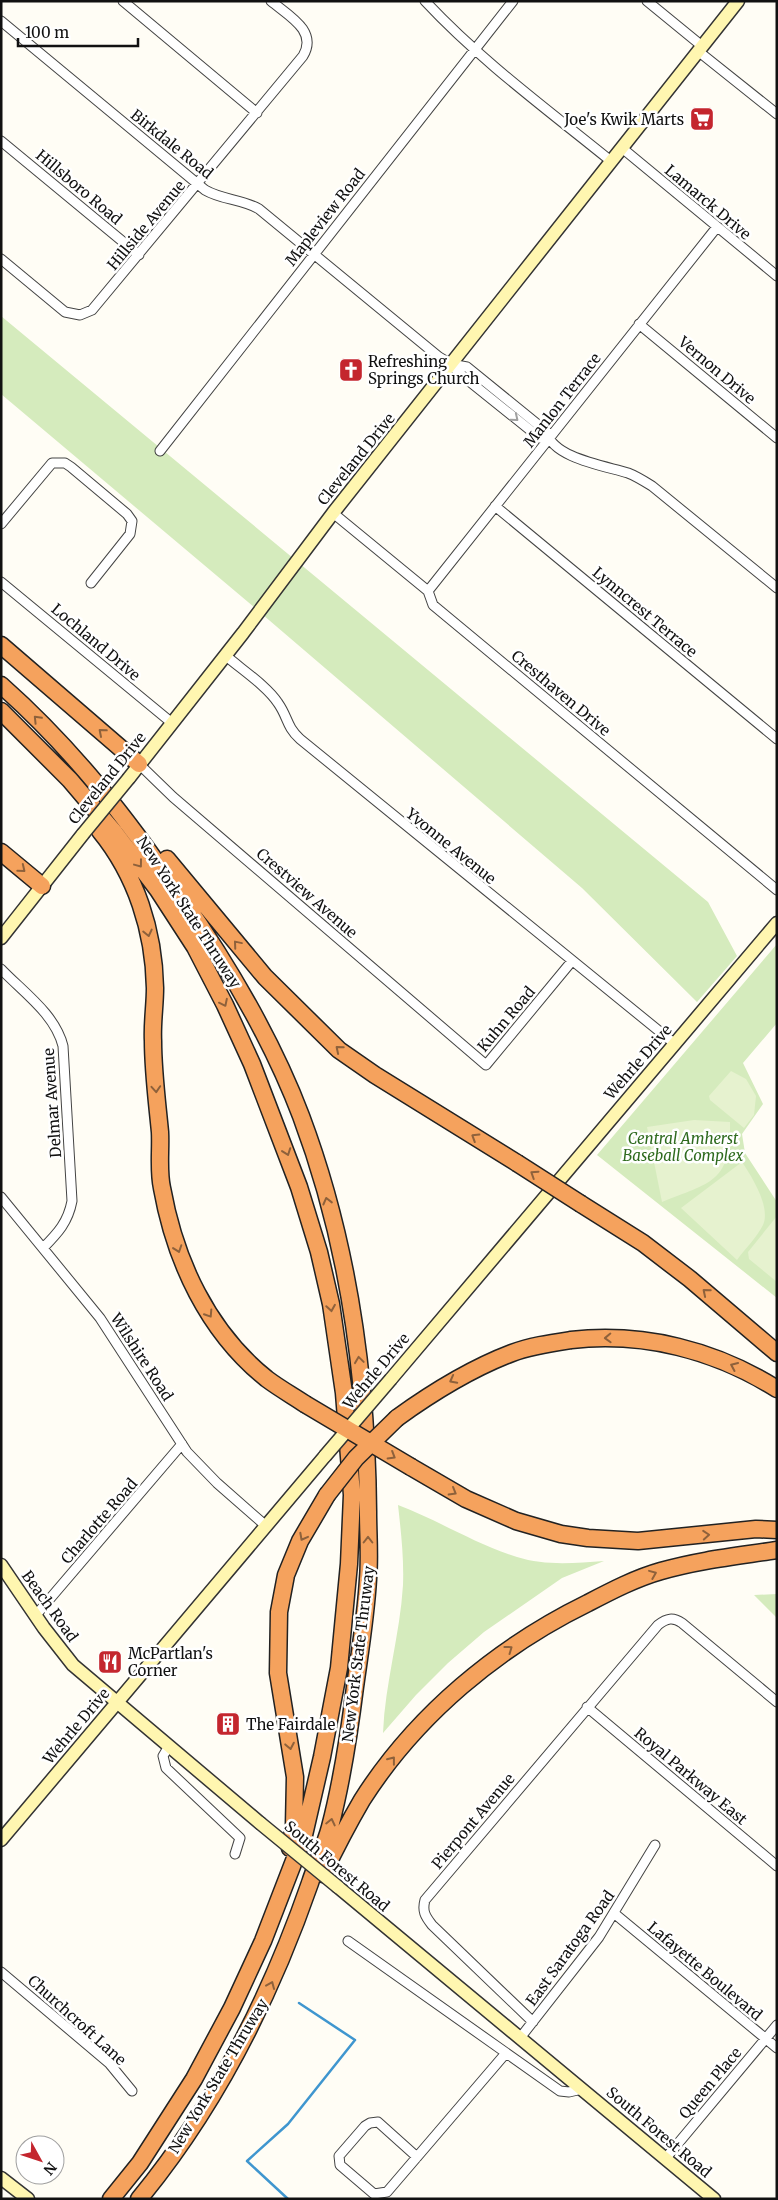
<svg xmlns="http://www.w3.org/2000/svg" width="778" height="2200" viewBox="0 0 778 2200" font-family="Merriweather,serif">
  <rect width="100%" height="100%" fill="#fffdf5"/>
  <!-- green -->
  <path fill="#d5ebbd" d="M1 316 708 902 737 956 697 1002 582 888 248 602 1 394Z
    M777 944V1023L743 1063 763 1104 742 1134 745 1153 777 1202V1298L597 1155Z
    M398 1505C438 1520 475 1544 517 1557 545 1566 575 1563 604 1561L562 1578 484 1632 448 1663 416 1695 383 1733C385 1683 400 1635 403 1585 404 1558 401 1532 398 1505Z
    M777 1594V1618L754 1595Z"/>
  <!-- pitch -->
  <path fill="#e6f2cf" d="M731 1071 746 1079 756 1096 754 1115 744 1128 710 1100 709 1096Z
    M694 1120 730 1122C731 1183 711 1182 662 1202L647 1127Z
    M742 1162C752 1177 771 1207 763 1225 757 1237 745 1249 737 1260L681 1208Z
    M777 1216V1282L749 1259 748 1252Z"/>
  <g fill="none" stroke-linecap="round" stroke-linejoin="round">
    <!-- stream -->
    <path stroke="#3f96cf" stroke-width="2.5" d="M288 2199 247 2161 288 2124 355 2040 299 2003"/>
    <defs>
      <path id="street" d="M123 1 257 113
        M425 1C481 61 548 110 612 162
        M647 1 702 46
        M1 21 205 190C222 200 242 199 259 209L439 357 451 364 467 367 547 432C552 458 606 466 628 473 636 476 644 481 652 486L777 588
        M698 51 777 114
        M1 141 139 255
        M622 148 777 276
        M1 259 65 312 80 315 92 310 303 56C318 31 289 16 271 1
        M639 324 777 438
        M451 364 459 373 540 438 549 439
        M160 451 513 1
        M495 506 777 739
        M333 513 428 591 433 605 777 890
        M1 524 52 463H65L71 467 127 514 132 521 130 534 91 583
        M1 582 172 723
        M428 591 717 227
        M225 655C241 669 267 686 278 703 288 717 286 726 300 739L675 1044
        M139 764 173 797 486 1065 572 961
        M1 969C23 992 55 1014 63 1046L72 1201C68 1222 58 1233 43 1248
        M1 1197 100 1318 187 1452 217 1483 266 1526
        M36 1615 182 1444
        M587 1707 777 1866
        M169 1746 163 1756 166 1768 240 1838 235 1854
        M615 1914 777 2048
        M348 1941 560 2091 569 2092 582 2089
        M1 1972 109 2063 132 2091
        M533 2022 432 1925C425 1916 422 1911 425 1900L658 1625C667 1618 673 1617 682 1623L777 1702
        M520 2038 599 1937 655 1845
        M417 2157 378 2122 370 2123 365 2126 339 2156 340 2165 374 2194 387 2192 506 2053
        M665 2159 777 2025"/>
      <path id="secondary" d="M129 778 243 633 333 513 738 1
        M1 938 83 834
        M391 1379 777 923
        M1 1565 44 1628 73 1665 260 1823
        M1 1840 325 1456
        M338 1887 714 2199
        M1 2178 28 2199"/>
      <path id="highway" d="M1 645 139 764
        M1 685C72 748 127 818 180 896 228 965 271 1037 301 1116 348 1241 367 1379 368 1512 368 1534 370 1557 368 1579 366 1615 360 1651 355 1687 349 1735 342 1781 330 1827 325 1846 316 1864 310 1883 271 1995 215 2107 139 2199
        M1 711 70 780 115 833 158 890 195 947 225 1005 252 1064 299 1187 319 1252 331 1304 344 1393 352 1495 349 1564 339 1668 322 1757 304 1835 263 1941 232 2008 194 2079 140 2163 111 2199
        M100 831C136 875 154 931 155 988 155 1006 152 1023 153 1041 153 1071 157 1101 160 1132 161 1150 158 1170 162 1188 175 1261 208 1332 267 1379 279 1388 293 1396 305 1404
        M1 852 42 886
        M167 859 265 977 339 1050 375 1075 517 1163
        M581 1204 643 1243 690 1279 777 1353
        M397 1418C433 1392 470 1369 512 1353 530 1346 551 1343 571 1340 644 1332 715 1350 777 1389
        M411 1467 466 1499 516 1521 561 1534 588 1538 638 1541 756 1529 777 1530
        M290 1848 294 1826 295 1777 278 1673 279 1612 286 1575 300 1541 327 1495
        M323 1874C335 1849 348 1824 362 1800 416 1715 498 1647 588 1603 611 1591 636 1578 661 1571 699 1560 738 1556 777 1550"/>
    </defs>
    <!-- street casing -->
    <use href="#street" stroke="#444" stroke-width="11"/>
    <!-- secondary casing -->
    <use href="#secondary" stroke="#333" stroke-width="15"/>
    <!-- highway casing -->
    <use href="#highway" stroke="#222" stroke-width="19"/>
    <!-- street -->
    <use href="#street" stroke="#fff" stroke-width="9"/>
    <!-- secondary -->
    <use href="#secondary" stroke="#fff6b0" stroke-width="12"/>
    <!-- highway -->
    <use href="#highway" stroke="#f5a25d" stroke-width="16"/>
    <defs>
      <path id="secondary-bridge" d="M83 834 129 778
        M325 1456 391 1379
        M260 1823 338 1887"/>
      <path id="highway-bridge" d="M517 1163 581 1204
        M305 1404 411 1467
        M327 1495 356 1458 397 1418"/>
    </defs>
    <!-- secondary-bridge casing -->
    <use href="#secondary-bridge" stroke="#333" stroke-width="15" stroke-linecap="butt"/>
    <!-- highway-bridge casing -->
    <use href="#highway-bridge" stroke="#222" stroke-width="19" stroke-linecap="butt"/>
    <!-- secondary-bridge -->
    <use href="#secondary-bridge" stroke="#fff6b0" stroke-width="12"/>
    <!-- highway-bridge -->
    <use href="#highway-bridge" stroke="#f5a25d" stroke-width="16"/>
  </g>
  <!-- one-way arrows -->
  <defs><path id="oneway-chevron" d="M-2-3.5L2.5 0L-2 3.5" fill="none" stroke-width="1.6" stroke-linecap="round" stroke-linejoin="round" transform="scale(1.25)"/></defs>
  <use stroke="#a0a0a0" href="#oneway-chevron" transform="translate(515 418) rotate(39)"/>
  <g stroke="#8e613b">
    <use href="#oneway-chevron" transform="translate(37 719) rotate(-134)"/>
    <use href="#oneway-chevron" transform="translate(102 732) rotate(-139)"/>
    <use href="#oneway-chevron" transform="translate(139 864) rotate(53)"/>
    <use href="#oneway-chevron" transform="translate(22 869) rotate(39)"/>
    <use href="#oneway-chevron" transform="translate(148 933) rotate(77)"/>
    <use href="#oneway-chevron" transform="translate(237 944) rotate(-130)"/>
    <use href="#oneway-chevron" transform="translate(224 1003) rotate(64)"/>
    <use href="#oneway-chevron" transform="translate(339 1049) rotate(-140)"/>
    <use href="#oneway-chevron" transform="translate(156 1089) rotate(86)"/>
    <use href="#oneway-chevron" transform="translate(475 1137) rotate(-148)"/>
    <use href="#oneway-chevron" transform="translate(287 1152) rotate(70)"/>
    <use href="#oneway-chevron" transform="translate(534 1174) rotate(-147)"/>
    <use href="#oneway-chevron" transform="translate(327 1201) rotate(-104)"/>
    <use href="#oneway-chevron" transform="translate(178 1249) rotate(71)"/>
    <use href="#oneway-chevron" transform="translate(706 1292) rotate(-140)"/>
    <use href="#oneway-chevron" transform="translate(331 1308) rotate(81)"/>
    <use href="#oneway-chevron" transform="translate(209 1314) rotate(57)"/>
    <use href="#oneway-chevron" transform="translate(608 1338) rotate(178)"/>
    <use href="#oneway-chevron" transform="translate(359 1360) rotate(-98)"/>
    <use href="#oneway-chevron" transform="translate(734 1366) rotate(-156)"/>
    <use href="#oneway-chevron" transform="translate(453 1380) rotate(152)"/>
    <use href="#oneway-chevron" transform="translate(392 1456) rotate(31)"/>
    <use href="#oneway-chevron" transform="translate(453 1492) rotate(30)"/>
    <use href="#oneway-chevron" transform="translate(706 1535) rotate(-4)"/>
    <use href="#oneway-chevron" transform="translate(303 1537) rotate(118)"/>
    <use href="#oneway-chevron" transform="translate(368 1540) rotate(-90)"/>
    <use href="#oneway-chevron" transform="translate(653 1574) rotate(-22)"/>
    <use href="#oneway-chevron" transform="translate(509 1649) rotate(-36)"/>
    <use href="#oneway-chevron" transform="translate(290 1746) rotate(79)"/>
    <use href="#oneway-chevron" transform="translate(392 1760) rotate(-52)"/>
    <use href="#oneway-chevron" transform="translate(331 1822) rotate(-77)"/>
    <use href="#oneway-chevron" transform="translate(271 1985) rotate(-67)"/>
  </g>
  <!-- icons -->
  <defs>
    <symbol id="supermarket-square" viewBox="-11 -11 22 22"><rect x="-9" y="-9" width="18" height="18" rx="4" fill="#c4262e" stroke="#fff"/><path d="M-6-5.5h2.5l.6 2H6L4.5 2H-2.5L-4.4-4H-6ZM-1.5 3.2a1.3 1.3 0 1 0 .1 0ZM3 3.2a1.3 1.3 0 1 0 .1 0Z" fill="#fff"/></symbol>
    <symbol id="church-square" viewBox="-11 -11 22 22"><rect x="-9" y="-9" width="18" height="18" rx="4" fill="#c4262e" stroke="#fff"/><path d="M-1.2-6h2.4v3.5h3.3v2.4h-3.3V6h-2.4V-.1h-3.3v-2.4h3.3Z" fill="#fff"/></symbol>
    <symbol id="restaurant-square" viewBox="-11 -11 22 22"><rect x="-9" y="-9" width="18" height="18" rx="4" fill="#c4262e" stroke="#fff"/><path d="M-5-6h1v4h1v-4h1v4h1v-4h1v5L-1.5 .5V6h-2V.5L-5-1ZM5-6V6H3V1.5H1.5Q1.5-4 5-6Z" fill="#fff"/></symbol>
    <symbol id="building-square" viewBox="-11 -11 22 22"><rect x="-9" y="-9" width="18" height="18" rx="4" fill="#c4262e" stroke="#fff"/><path d="M-4-6H4V6H1V3H-1V6H-4ZM-2.5-4.3h1.7v1.8h-1.7ZM.8-4.3h1.7v1.8H.8ZM-2.5-1h1.7V.8h-1.7ZM.8-1h1.7V.8H.8Z" fill="#fff"/></symbol>
  </defs>
  <g fill-rule="evenodd">
    <use href="#supermarket-square" x="688" y="105" width="28" height="28"/>
    <use href="#church-square" x="337" y="356" width="28" height="28"/>
    <use href="#restaurant-square" x="96" y="1648" width="28" height="28"/>
    <use href="#building-square" x="214" y="1710" width="28" height="28"/>
  </g>
  <g text-anchor="middle" dominant-baseline="central" stroke-width="5" stroke-linejoin="round" paint-order="stroke">
    <!-- poi labels -->
    <g font-size="15" fill="#111" stroke="#fff" text-anchor="start">
      <text x="684" y="119" text-anchor="end">Joe's Kwik Marts</text>
      <text x="368" y="361">Refreshing<tspan x="368" dy="17">Springs Church</tspan></text>
      <text x="128" y="1653">McPartlan's<tspan x="128" dy="17">Corner</tspan></text>
      <text x="246" y="1724">The Fairdale</text>
    </g>
    <!-- street labels -->
    <g font-size="15" fill="#111" stroke="#fff">
      <text transform="translate(172 144) rotate(39)">Birkdale Road</text>
      <text transform="translate(79 187) rotate(40)">Hillsboro Road</text>
      <text transform="translate(708 202) rotate(40)">Lamarck Drive</text>
      <text transform="translate(325 217) rotate(-52)">Mapleview Road</text>
      <text transform="translate(146 225) rotate(-50)">Hillside Avenue</text>
      <text transform="translate(717 370) rotate(40)">Vernon Drive</text>
      <text transform="translate(562 400) rotate(-52)">Manlon Terrace</text>
      <text transform="translate(356 459) rotate(-51)">Cleveland Drive</text>
      <text transform="translate(645 612) rotate(40)">Lynncrest Terrace</text>
      <text transform="translate(96 642) rotate(40)">Lochland Drive</text>
      <text transform="translate(561 693) rotate(40)">Cresthaven Drive</text>
      <text transform="translate(107 778) rotate(-51)">Cleveland Drive</text>
      <text transform="translate(451 846) rotate(39)">Yvonne Avenue</text>
      <text transform="translate(307 893) rotate(41)">Crestview Avenue</text>
      <text transform="translate(189 912) rotate(57)">New York State Thruway</text>
      <text transform="translate(506 1019) rotate(-50)">Kuhn Road</text>
      <text transform="translate(638 1062) rotate(-49)">Wehrle Drive</text>
      <text transform="translate(52 1103) rotate(-94)">Delmar Avenue</text>
      <text transform="translate(142 1357) rotate(57)">Wilshire Road</text>
      <text transform="translate(376 1371) rotate(-50)">Wehrle Drive</text>
      <text transform="translate(99 1521) rotate(-49)">Charlotte Road</text>
      <text transform="translate(50 1606) rotate(54)">Beach Road</text>
      <text transform="translate(358 1654) rotate(-83)">New York State Thruway</text>
      <text transform="translate(76 1726) rotate(-50)">Wehrle Drive</text>
      <text transform="translate(691 1776) rotate(40)">Royal Parkway East</text>
      <text transform="translate(473 1821) rotate(-50)">Pierpont Avenue</text>
      <text transform="translate(337 1866) rotate(40)">South Forest Road</text>
      <text transform="translate(570 1948) rotate(-54)">East Saratoga Road</text>
      <text transform="translate(705 1971) rotate(40)">Lafayette Boulevard</text>
      <text transform="translate(77 2020) rotate(42)">Churchcroft Lane</text>
      <text transform="translate(218 2076) rotate(-59)">New York State Thruway</text>
      <text transform="translate(710 2083) rotate(-50)">Queen Place</text>
      <text transform="translate(659 2132) rotate(40)">South Forest Road</text>
    </g>
    <!-- park labels -->
    <g font-size="15" font-style="italic" fill="#2f6b1f" stroke="#fff">
      <text x="683" y="1138">Central Amherst<tspan x="683" dy="17">Baseball Complex</tspan></text>
    </g>
  </g>
  <!-- border -->
  <rect width="778" height="2200" fill="none" stroke="#111111" stroke-width="5"/>
  <!-- north arrow -->
  <g transform="translate(40 2160) rotate(130)"><circle r="24" fill="#ffffff" stroke="#a0a0a0"/>
  <path d="M0-4L9 19L0 12L-9 19Z" fill="#c4262e"/>
  <text y="-8" font-size="14" font-weight="bold" text-anchor="middle" fill="#111111">N</text>
  </g>
  <!-- scale -->
  <path d="M18 38v8h120v-8" fill="none" stroke="#111111" stroke-width="2.5"/>
  <text x="25" y="38" font-size="15" fill="#111111" stroke="#ffffff" stroke-width="4" paint-order="stroke">100 m</text>
</svg>
